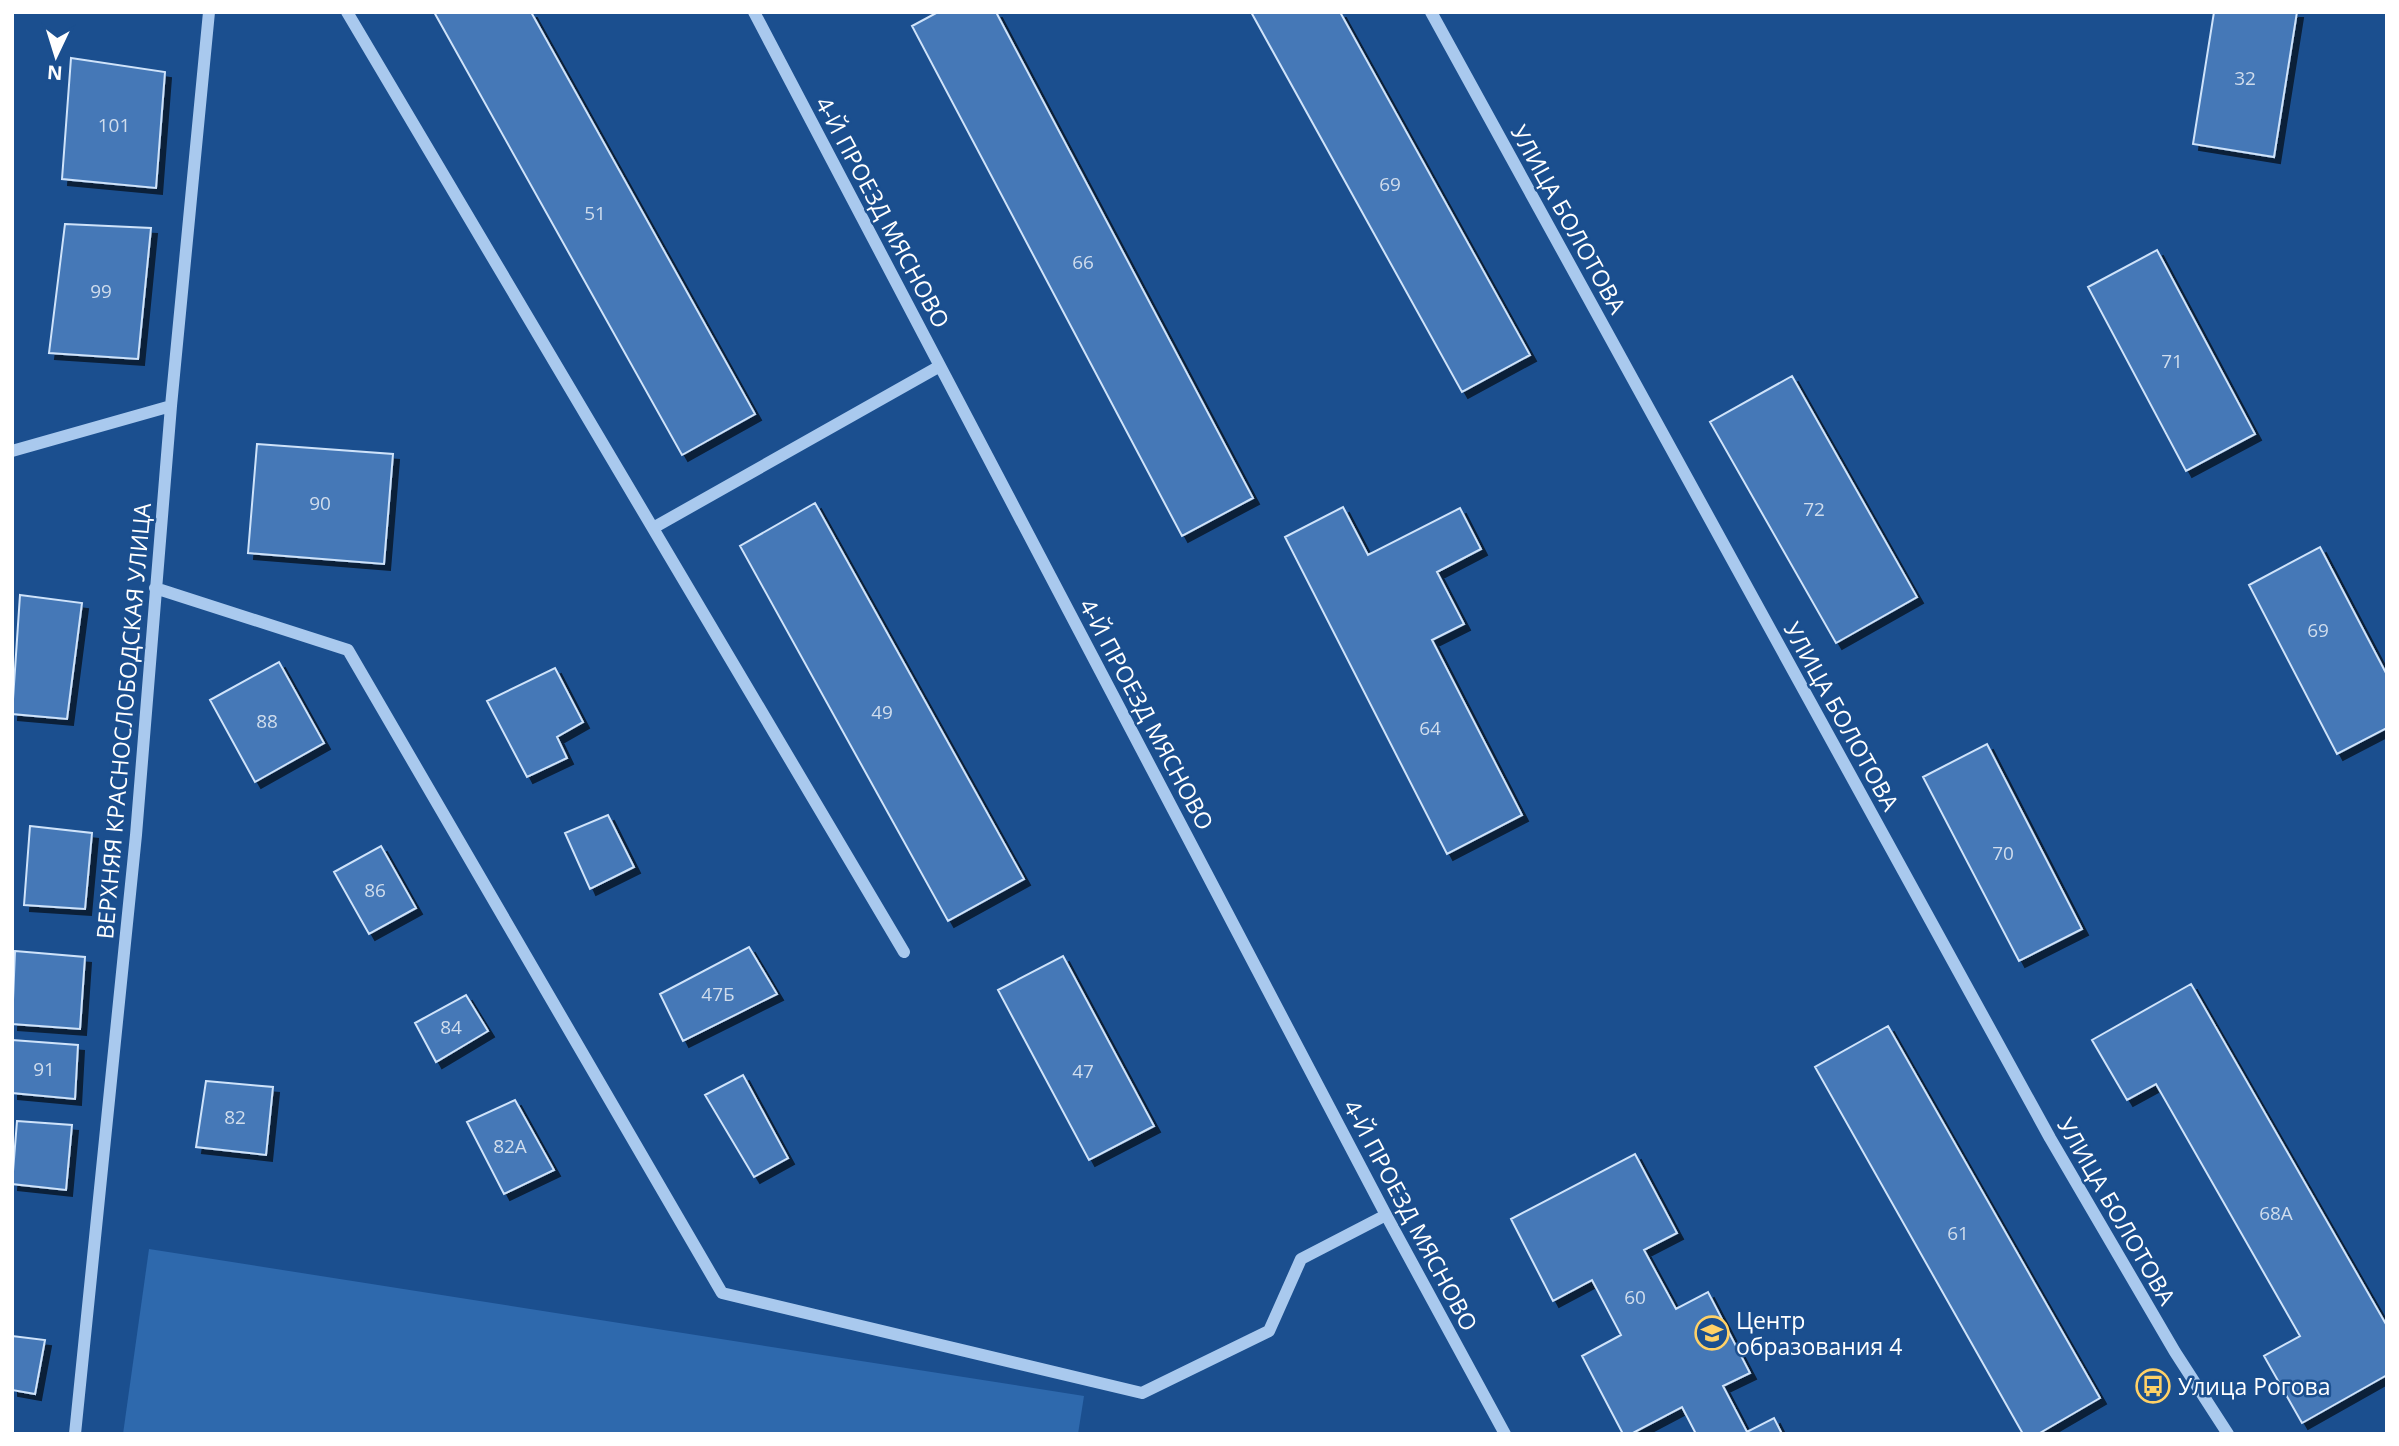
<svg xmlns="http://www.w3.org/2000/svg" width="2399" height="1446" viewBox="0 0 2399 1446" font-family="'Open Sans',sans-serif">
  <defs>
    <filter id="shadow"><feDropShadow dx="6" dy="6" stdDeviation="0" flood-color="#0009"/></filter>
  </defs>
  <rect width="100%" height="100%" fill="#1b4f8f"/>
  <!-- green -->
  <path fill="#2e69ad" d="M149 1249 1084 1396 1078 1434H123Z"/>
  <!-- building -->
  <path fill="#4478b7" stroke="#cfe3fa" stroke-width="2" filter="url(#shadow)" d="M434 12H531L755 414 682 455Z
    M938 12H996L1253 498 1182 536 912 26Z
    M1251 12H1340L1530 355 1462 392Z
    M2214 12H2297L2274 157 2193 144Z
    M71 58 165 72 156 188 62 179Z
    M65 224 151 228 138 359 49 353Z
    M2157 250 2255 434 2186 471 2088 287Z
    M1792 376 1917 597 1836 643 1710 422Z
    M257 444 393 454 384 564 248 553Z
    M815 503 1024 879 948 921 740 546Z
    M1343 507 1368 555 1460 508 1481 549 1437 572 1464 624 1432 640 1522 815 1447 854 1285 537Z
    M2320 547 2387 675V728L2337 754 2249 585Z
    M20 595 82 603 67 719 12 714Z
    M279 662 324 743 255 782 210 700Z
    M555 668 583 722 557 737 567 758 527 777 487 701Z
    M1987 744 2082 929 2019 961 1923 777Z
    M608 815 634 867 590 889 565 833Z
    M30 826 92 833 85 909 24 905Z
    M381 846 416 908 369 934 334 872Z
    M749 947 777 994 683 1041 660 994Z
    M15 951 85 957 80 1029 12 1024Z
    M1063 956 1154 1126 1089 1160 998 990Z
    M2191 984 2387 1326V1375L2302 1423 2264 1356 2300 1336 2156 1084 2127 1100 2092 1040Z
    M466 995 488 1031 436 1062 415 1023Z
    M1888 1026 2100 1398 2038 1434H2023L1815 1067Z
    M12 1040 78 1045 75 1099 12 1093Z
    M743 1075 788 1158 754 1177 705 1095Z
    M206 1081 273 1087 266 1155 196 1147Z
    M515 1100 554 1170 504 1194 467 1122Z
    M17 1121 72 1125 66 1190 12 1184Z
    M1635 1154 1677 1233 1644 1250 1676 1309 1708 1292 1750 1373 1723 1386 1747 1432 1774 1418 1782 1434H1696L1682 1407 1631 1434H1623L1582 1356 1621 1335 1592 1280 1553 1301 1511 1219Z
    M12 1336 45 1340 35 1394 12 1390Z"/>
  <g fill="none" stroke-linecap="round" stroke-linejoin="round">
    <!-- minor -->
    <path stroke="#a9c9ee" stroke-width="12" d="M347 12 904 952
      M754 12 1386 1215 1505 1434
      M1431 12 2050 1138 2175 1352 2228 1434
      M12 451 171 406
      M653 528 940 366
      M155 588 348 650 722 1293 1142 1393 1269 1331 1301 1259 1386 1215
      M75 1434 136 835 171 406 209 12"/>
  </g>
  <!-- icons -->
  <defs>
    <symbol id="school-ring" viewBox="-11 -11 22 22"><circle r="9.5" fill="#1b4f8f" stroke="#ffd166" stroke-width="1.5"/><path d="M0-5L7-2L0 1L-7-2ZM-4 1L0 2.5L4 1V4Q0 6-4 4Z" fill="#ffd166"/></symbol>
    <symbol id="bus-ring" viewBox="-11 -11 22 22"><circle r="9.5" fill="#1b4f8f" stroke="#ffd166" stroke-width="1.5"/><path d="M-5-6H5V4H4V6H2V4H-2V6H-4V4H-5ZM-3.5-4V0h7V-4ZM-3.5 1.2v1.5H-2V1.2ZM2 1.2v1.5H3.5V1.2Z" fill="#ffd166"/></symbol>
  </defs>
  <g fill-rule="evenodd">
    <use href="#school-ring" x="1693" y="1314" width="38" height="38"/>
    <use href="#bus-ring" x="2134" y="1367" width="38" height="38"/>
  </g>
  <g text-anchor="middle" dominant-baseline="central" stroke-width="5" stroke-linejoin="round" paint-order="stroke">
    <!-- number labels -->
    <g font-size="19" fill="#d0dded">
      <text x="2245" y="78">32</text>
      <text x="114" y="125">101</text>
      <text x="1390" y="184">69</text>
      <text x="595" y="213">51</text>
      <text x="1083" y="262">66</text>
      <text x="101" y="291">99</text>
      <text x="2172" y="361">71</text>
      <text x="320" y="503">90</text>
      <text x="1814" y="509">72</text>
      <text x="2318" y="630">69</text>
      <text x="882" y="712">49</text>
      <text x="267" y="721">88</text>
      <text x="1430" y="728">64</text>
      <text x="2003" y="853">70</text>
      <text x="375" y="890">86</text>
      <text x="718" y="994">47Б</text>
      <text x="451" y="1027">84</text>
      <text x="44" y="1069">91</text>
      <text x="1083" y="1071">47</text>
      <text x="235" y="1117">82</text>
      <text x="510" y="1146">82А</text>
      <text x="2276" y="1213">68А</text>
      <text x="1958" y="1233">61</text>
      <text x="1635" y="1297">60</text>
    </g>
    <!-- street labels -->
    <g font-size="23" fill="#fff" stroke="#1b4f8f">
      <text transform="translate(883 212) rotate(62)">4-Й ПРОЕЗД МЯСНОВО</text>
      <text transform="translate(1569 219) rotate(61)">УЛИЦА БОЛОТОВА</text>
      <text transform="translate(1147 714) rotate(62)">4-Й ПРОЕЗД МЯСНОВО</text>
      <text transform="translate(1842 716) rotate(61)">УЛИЦА БОЛОТОВА</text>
      <text transform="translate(123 721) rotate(-85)">ВЕРХНЯЯ КРАСНОСЛОБОДСКАЯ УЛИЦА</text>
      <text transform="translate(2117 1211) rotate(60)">УЛИЦА БОЛОТОВА</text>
      <text transform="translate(1411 1215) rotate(62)">4-Й ПРОЕЗД МЯСНОВО</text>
    </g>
    <!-- poi labels -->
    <g font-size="23" fill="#fff" stroke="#1b4f8f" text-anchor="start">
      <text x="1736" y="1320">Центр<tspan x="1736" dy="26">образования 4</tspan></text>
      <text x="2178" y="1386">Улица Рогова</text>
    </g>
  </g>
  <!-- border -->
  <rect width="2399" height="1446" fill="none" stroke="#ffffff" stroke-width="28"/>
  <!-- north arrow -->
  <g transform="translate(56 56) rotate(184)" stroke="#1b4f8f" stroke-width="5" paint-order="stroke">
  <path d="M0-5L12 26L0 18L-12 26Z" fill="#ffffff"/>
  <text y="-10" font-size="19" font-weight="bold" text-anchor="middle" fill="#ffffff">N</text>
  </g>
</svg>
